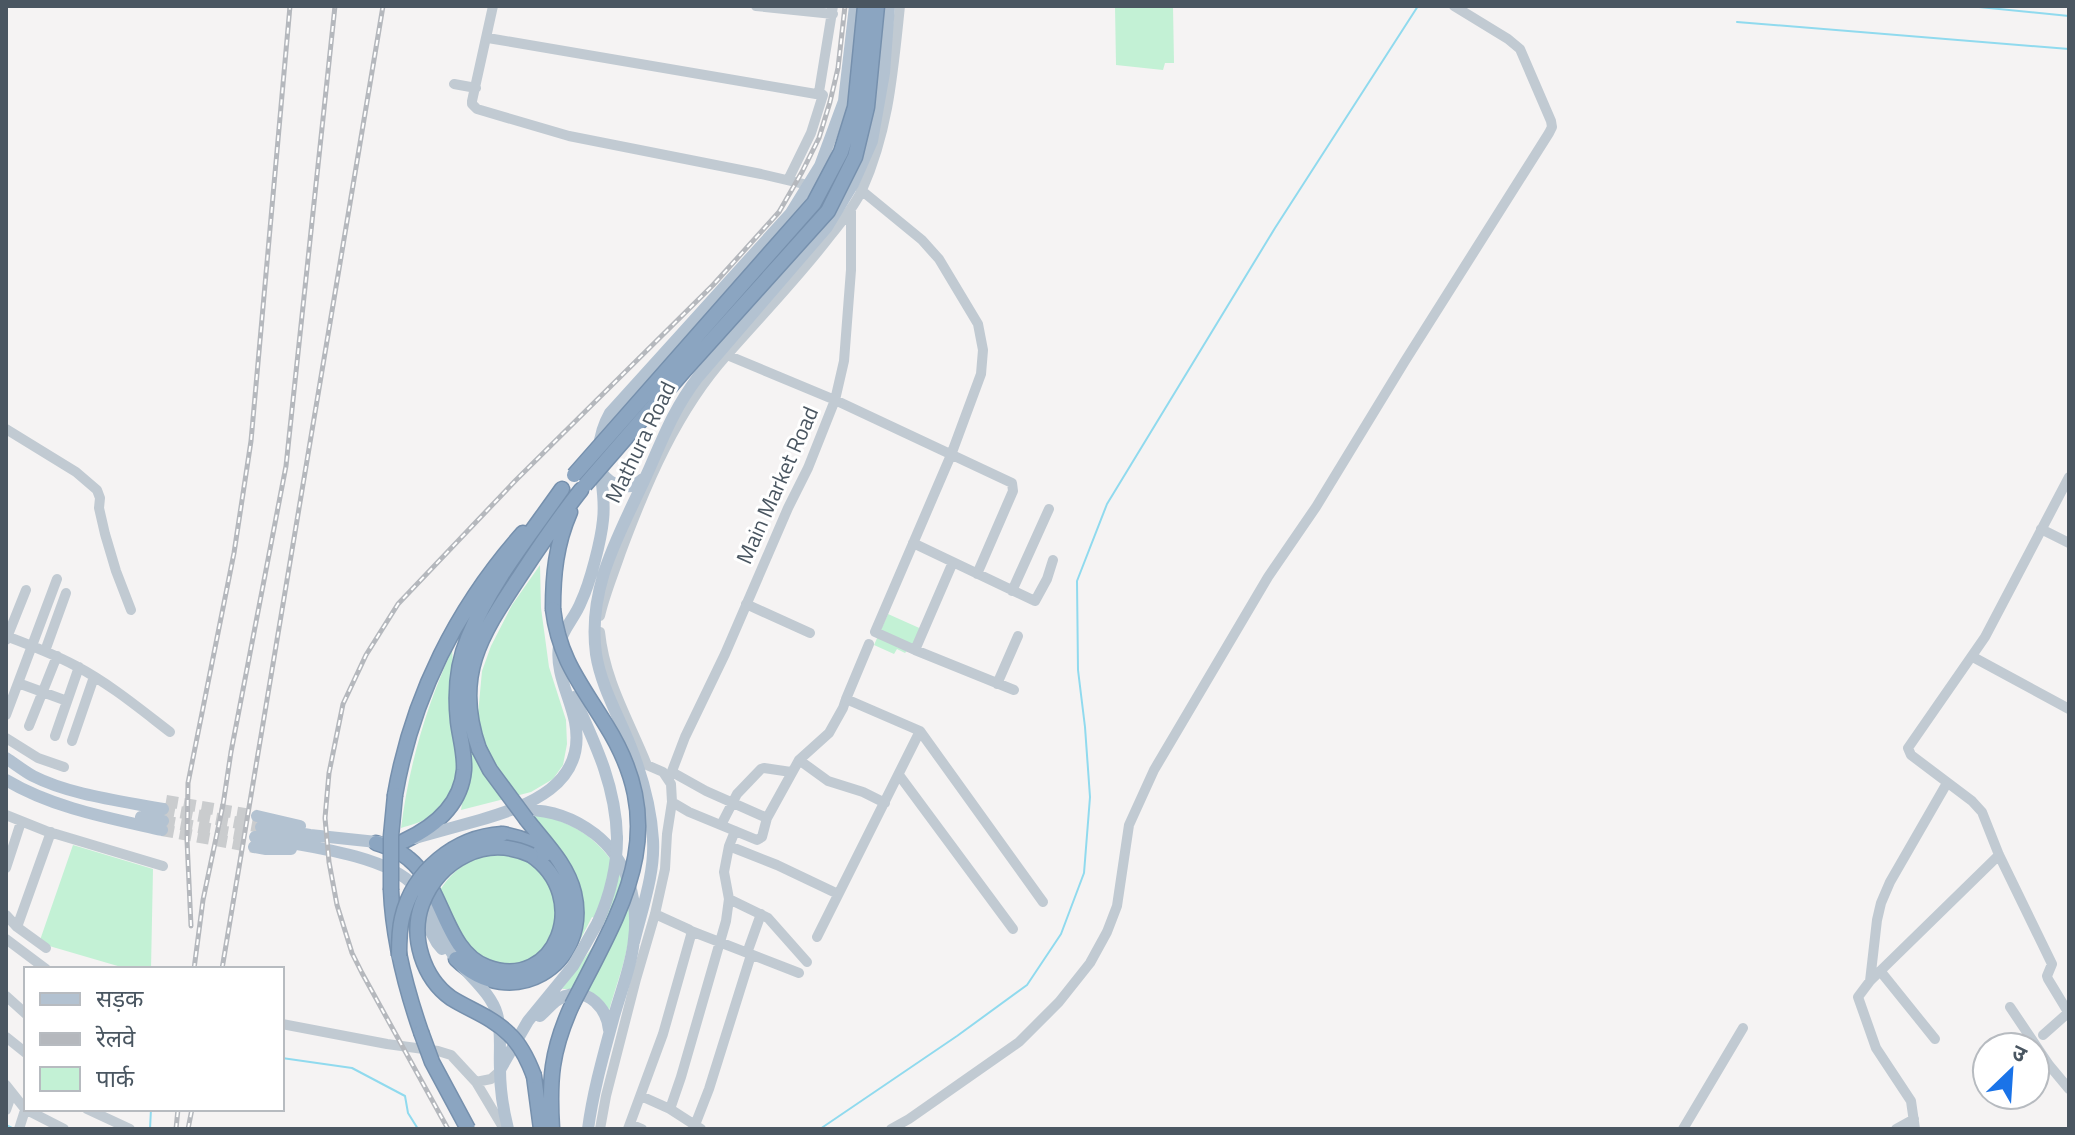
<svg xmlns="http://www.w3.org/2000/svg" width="2075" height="1135" viewBox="0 0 2075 1135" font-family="'Titillium Web','Noto Sans Devanagari',sans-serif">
  <rect width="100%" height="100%" fill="#f5f3f3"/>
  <!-- green -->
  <path fill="#c3f1d5" d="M1115 6H1173L1174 63H1165L1163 70 1116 65Z
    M540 565 541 608 549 667 566 720 567 744 563 765 553 779 531 792 461 810 470 753 485 748 477 725 482 671 491 646 512 605Z
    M888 614 926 631 905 653 897 649 894 654 874 645Z
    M452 650C454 668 452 687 453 706 456 743 467 792 431 816 422 822 411 825 401 828 409 765 426 707 452 650Z
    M530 815C585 818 631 864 630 921 630 951 617 982 609 1011L578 989H562L594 945 605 923 592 917 578 944 576 943C597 884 565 858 530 815Z
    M73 845 153 869 151 969H128L39 943Z
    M487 853C500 853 517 853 529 860 575 889 561 972 500 963 485 960 473 955 464 942 454 927 447 908 439 892 451 872 465 862 487 853Z"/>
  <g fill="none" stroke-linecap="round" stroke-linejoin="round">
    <!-- stream -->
    <path stroke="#90daee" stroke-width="2" d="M1969 6 2069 16
      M1737 22 2069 49
      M282 1058 352 1068 405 1096 408 1113 418 1129
      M6 1125 14 1129
      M150 1129 151 1109
      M820 1129 957 1036 1027 985 1061 934 1084 873 1090 797 1085 727 1078 670 1077 581 1107 504 1275 228 1418 6"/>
    <!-- major-tunnel -->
    <path stroke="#caccce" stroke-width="12" stroke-dasharray="12 6" stroke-linecap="butt" d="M166 801 257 816
      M163 809 261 827
      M163 821 255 837
      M162 830 254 847"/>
    <defs>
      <path id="highway" d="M553 609C553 575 556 544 570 512
        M479 749C453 676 481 635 520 576 539 547 559 518 581 490
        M395 795C412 697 457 607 523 533
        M502 834C520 837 534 842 548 853
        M404 841C434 827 461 805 464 770 465 754 460 738 458 722 455 694 457 664 468 638 490 584 529 536 562 489
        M376 843C388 847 400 851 409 859 444 887 444 951 487 967 556 993 593 897 531 855
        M391 890C393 939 405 986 421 1032
        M456 959C511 1013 591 966 574 893 567 864 545 843 527 820
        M534 1076 541 1129
        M552 1129C549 1080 551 1051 572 1005"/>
    </defs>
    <!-- highway casing -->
    <use href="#highway" stroke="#7690ad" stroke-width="17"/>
    <!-- minor -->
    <path stroke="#c1cad2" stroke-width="10" d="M493 6 472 101V104L477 109 569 136 761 174 808 185
      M756 6 833 14
      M488 38 816 94 819 92 833 6
      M454 84 476 88
      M788 180 811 133 823 95 819 92
      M861 190 922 240 939 259 978 324 983 350 981 374 951 455 875 632 915 650 1014 690
      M727 355 835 400 1012 483 1013 491 977 574
      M6 429 76 472 97 490 100 498 99 508 105 534 116 571 131 610
      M2041 529 2069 543
      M913 543 1035 601 1047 579 1053 560
      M1012 591 1049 509
      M746 604 810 633
      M600 616C605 594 614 573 621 552 647 482 677 411 727 355 762 315 799 277 831 235 842 221 854 207 862 190 889 129 893 72 900 6
      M600 632C605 681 629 720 647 765
      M6 636C30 645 54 654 76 666 110 684 140 709 170 732
      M6 640 26 590
      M915 650 953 562
      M45 651 66 593
      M1973 657 2069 709
      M18 683 67 701
      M997 684 1018 636
      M846 699 920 731 1043 902
      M6 715 57 579
      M29 726 57 656
      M55 736 79 667
      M6 738 38 758 64 767
      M72 741 94 677
      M799 760 828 781 863 792 885 803
      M672 772 706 791 767 818 799 760 829 733 843 708 846 699 869 644
      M899 775 1013 929
      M669 779 685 737 725 654 788 508 808 468 835 400 844 361 851 270V208
      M1947 783 1890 882 1881 903 1877 920 1870 981 1999 855
      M672 802 689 812 757 840 762 837 767 818
      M6 815 46 831 163 866
      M721 825 737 794 761 769 764 768 791 772
      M729 846 777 865 838 894
      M6 868 21 822
      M729 899 768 918 807 962
      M6 915 17 927 46 948
      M17 927 51 832
      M691 931 799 973
      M817 937 920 731
      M6 939 46 969
      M747 953 761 914
      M1881 972 1935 1039
      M1870 981 1858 997 1876 1048 1911 1101 1915 1129
      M6 996 26 1014
      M2010 1007 2049 1065 2069 1089
      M2068 1012 2048 979 2047 976 2052 964 1999 855 1982 812 1972 801 1911 755 1908 748 1985 637 2069 477
      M282 1024 387 1044 438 1051 451 1055 476 1082 504 1129
      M2043 1035 2069 1012
      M6 1037 26 1053
      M476 1082 491 1079 500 1071
      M6 1085 25 1109 64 1129
      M641 1096 670 1109 701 1129
      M87 1109 130 1129
      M670 1109 681 1077 726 921 729 899 724 872 729 846 735 831
      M6 1110 12 1093
      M630 1124 642 1129
      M695 1125 709 1089 751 955
      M19 1129 26 1107
      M600 1129 606 1096 636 979 655 914 665 869 667 834 672 802 671 784 663 772 642 763
      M628 1129 663 1034 691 935V931L688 929 655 914
      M891 1129 909 1119 1019 1042 1059 1002 1090 963 1107 932 1117 906 1129 825 1154 770 1268 577 1316 507 1405 361 1549 133 1552 127 1551 121 1520 49 1508 39 1454 6
      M1683 1129 1743 1028
      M1896 1129 1914 1119"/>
    <!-- major -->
    <path stroke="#b3c2d1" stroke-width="12" d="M601 472C612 487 629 492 643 479
      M574 697C595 743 616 786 617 838
      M6 758C15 764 24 771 33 776 70 795 122 801 163 809
      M6 780C53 808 109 818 162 830
      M522 810C550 809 573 817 595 834 627 859 639 900 634 939 632 964 621 991 614 1016 604 1053 593 1091 588 1129
      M257 816 300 826
      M141 817 163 821
      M261 827 310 835 386 843
      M255 837C298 845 388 854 415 887 432 907 439 935 454 956 467 975 491 992 497 1014 502 1032 499 1051 500 1069 500 1090 503 1109 508 1129
      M415 838C437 832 459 826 480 820 528 806 587 785 575 722 570 697 555 672 559 646 562 629 575 618 581 602 590 583 601 541 603 520 608 479 587 454 610 413L791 213 820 166 844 101 855 6
      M254 847 266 849H291
      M419 910 437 943 442 949
      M634 942C642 909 655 873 653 840 651 807 642 775 630 745 618 715 601 686 596 654 587 586 620 534 647 474 663 438 673 410 698 377L827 227 853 184 872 141 884 73 889 6
      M540 1016C548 1009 555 999 565 996 589 987 607 1009 609 1030
      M501 1068 528 1021 573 966 598 922"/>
    <!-- highway -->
    <use href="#highway" stroke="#8ba5c1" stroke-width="14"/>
    <defs>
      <path id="rail" d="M191 926 187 840 188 783 234 553 251 441 290 6
        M194 969 203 900 223 805 231 752 286 466 335 6
        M222 969 383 6
        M176 1129 178 1109
        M188 1129 192 1109
        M448 1129 362 973 352 953 337 905 329 862 325 818 329 773 343 704 366 655 398 604 516 480 713 285 779 212 802 172 819 138 830 102 838 68 845 6"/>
    </defs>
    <!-- rail casing -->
    <use href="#rail" stroke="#b5b8bd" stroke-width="5"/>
    <!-- rail -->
    <use href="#rail" stroke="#fff" stroke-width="2" stroke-dasharray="6" stroke-linecap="butt"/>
    <defs>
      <path id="highway-bridge" d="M574 475 814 203 841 152 855 107 865 6
        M585 485 684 371 828 211 855 157 867 107 877 6
        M553 609C559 659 581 684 606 725 673 832 622 907 572 1005
        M479 749 490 770 527 820
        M531 855C509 845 488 844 466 855 445 865 430 883 422 904 410 937 423 978 451 998 470 1010 492 1017 509 1034 521 1045 528 1060 534 1076
        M391 890V836L395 795
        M399 956C399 944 399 930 402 918 413 871 455 837 502 834
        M421 1032 432 1062 468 1129"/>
    </defs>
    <!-- highway-bridge casing -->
    <use href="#highway-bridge" stroke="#7690ad" stroke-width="17" stroke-linecap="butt"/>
    <!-- major-bridge -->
    <path stroke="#b3c2d1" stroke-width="12" d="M598 922C610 895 617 867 617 838"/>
    <!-- highway-bridge -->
    <use href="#highway-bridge" stroke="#8ba5c1" stroke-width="14"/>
  </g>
  <g text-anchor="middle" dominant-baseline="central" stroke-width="6" stroke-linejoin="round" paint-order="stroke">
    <!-- street labels -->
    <g font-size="22" fill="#4a5661" stroke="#fff">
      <text transform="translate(640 442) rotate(-64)">Mathura Road</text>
      <text transform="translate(777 485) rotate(-66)">Main Market Road</text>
    </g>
  </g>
  <!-- border -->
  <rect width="2075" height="1135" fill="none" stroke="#4a5661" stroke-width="16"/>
  <!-- legend -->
  <rect x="24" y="967" width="260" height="144" fill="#ffffff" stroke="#b7bbc0" stroke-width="2"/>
  <rect x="40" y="993" width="40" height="12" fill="#b3c2d1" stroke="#b7bbc0" stroke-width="2"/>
  <text x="96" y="1007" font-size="24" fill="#4a5661">सड़क</text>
  <rect x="40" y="1033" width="40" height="12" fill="#b5b8bd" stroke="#b7bbc0" stroke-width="2"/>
  <text x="96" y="1047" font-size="24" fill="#4a5661">रेलवे</text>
  <rect x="40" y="1067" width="40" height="24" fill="#c3f1d5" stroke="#b7bbc0" stroke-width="2"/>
  <text x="96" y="1087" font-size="24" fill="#4a5661">पार्क</text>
  <!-- north arrow -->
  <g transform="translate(2011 1071) rotate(25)"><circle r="38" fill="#ffffff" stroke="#b7bbc0" stroke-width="2"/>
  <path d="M0-6L14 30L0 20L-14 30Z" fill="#1a73e8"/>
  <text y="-12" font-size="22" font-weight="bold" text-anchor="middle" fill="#4a5661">उ</text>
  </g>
</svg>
